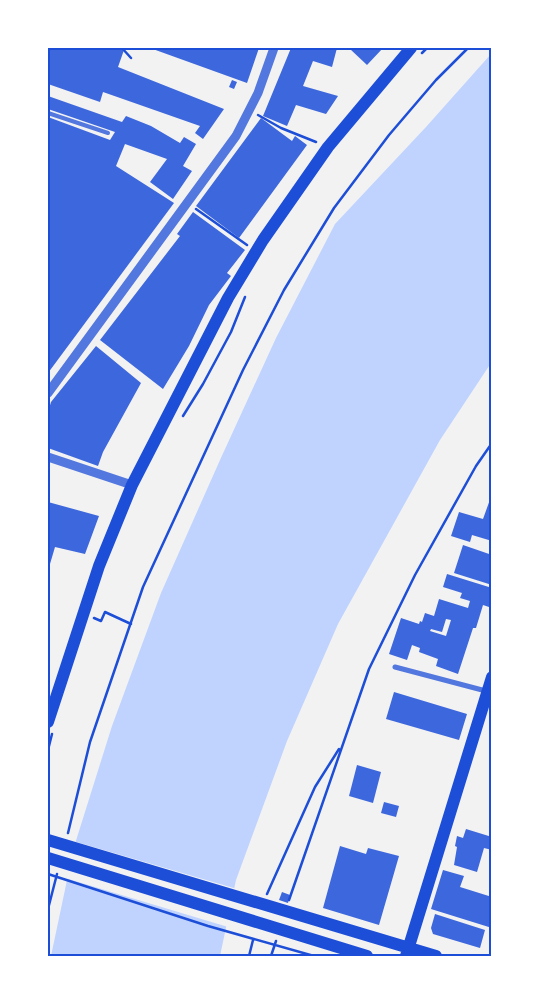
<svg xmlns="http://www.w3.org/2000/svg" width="539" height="1004" viewBox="0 0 539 1004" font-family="Helvetica,sans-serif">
  <rect width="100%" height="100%" fill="#f2f2f2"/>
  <!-- water -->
  <path fill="#bfd3fe" d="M491 54V363L440 440 338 624 287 741 236 880 220 956H51L74 847 112 726 161 593 220 460 276 338 335 224 426 127Z"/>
  <!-- pier -->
  <path fill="#f2f2f2" d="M73 841 237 889 228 927 65 878Z"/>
  <!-- building -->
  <path fill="#3d67dc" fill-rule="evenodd" d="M48 48H115L124 50 118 67 224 109 203 139 195 133 200 126 103 92 100 102 48 84Z
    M150 48H259L247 83Z
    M291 48H337L332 67 313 61 303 86 338 96 326 114 296 105 287 126 263 116Z
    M351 48H383L367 65 350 49Z
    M232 80 237 82 234 89 229 87Z
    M48 96 122 122 126 116 151 126 180 143 184 137 196 144 183 166 192 171 173 199 150 182 167 159 125 144 116 166 174 203 48 373V117L110 140 115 132 48 109Z
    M261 118 292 141 295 136 307 145 239 238 196 206Z
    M193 212 245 250 227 273 231 276 209 305 189 346 163 389 100 340 180 236 177 234Z
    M96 346 141 383 103 452 98 466 48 448V412L51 402Z
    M492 494V541L472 535 470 542 451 536 459 512 483 519Z
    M48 502 99 516 85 554 55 547 50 564 48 563Z
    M463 545 492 555V585L454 573Z
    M447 574 492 588V608L483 605 476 628H473L458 674 436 666 438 659 419 652 420 648 412 645 407 660 389 654 401 618 419 624 420 621 422 622 425 613 434 616 439 599 468 608 470 601 460 598 462 593 443 587ZM446 619 451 620 446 636 430 631 431 629 442 632Z
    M394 692 467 714 459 740 386 719Z
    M357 765 381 772 373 803 349 796Z
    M384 802 399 806 396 817 381 813Z
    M466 829 492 837V850L484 848 477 872 454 865 457 847 455 846 457 836 463 838Z
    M340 846 366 854 368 848 399 856 379 925 323 908Z
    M443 870 464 876 460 887 492 897V928L431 909Z
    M282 892 290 895 288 903 279 900Z
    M435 914 485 930 480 948 433 934 431 928Z"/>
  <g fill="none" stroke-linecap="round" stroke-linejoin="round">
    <!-- path -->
    <path stroke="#1d4ed8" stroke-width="2.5" d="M122 48 131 58
      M422 53 427 48
      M258 115 281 128 316 142
      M196 209 247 245
      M183 416 203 384 231 332 245 297
      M94 618 101 621 105 612 131 624
      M48 750 52 734
      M68 833 90 742 143 587 243 370 284 290 334 208 389 135 436 80 468 48
      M48 874 208 926 314 956
      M267 894 315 787 339 749
      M289 900 369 669 415 575 476 466 492 443
      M48 909 57 874
      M249 956 253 940
      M271 956 276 941"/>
    <!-- service -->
    <path stroke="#5277de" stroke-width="4" d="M48 113 108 133"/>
    <!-- minor -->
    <path stroke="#5277de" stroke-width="5" d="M395 667 486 691"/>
    <!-- tertiary -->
    <path stroke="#5277de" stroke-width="9" d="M48 393 236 136 258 93 274 48
      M48 457 132 485"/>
    <!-- primary -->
    <path stroke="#1d4ed8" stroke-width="12" d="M48 722 99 566 132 485 228 298 263 240 328 147 411 48
      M48 840 436 956
      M48 858 367 956
      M406 956 492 677"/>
  </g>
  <!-- border -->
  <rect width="539" height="1004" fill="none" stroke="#ffffff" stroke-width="98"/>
  <rect x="49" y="49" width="441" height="906" fill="none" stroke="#1d4ed8" stroke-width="2"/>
</svg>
